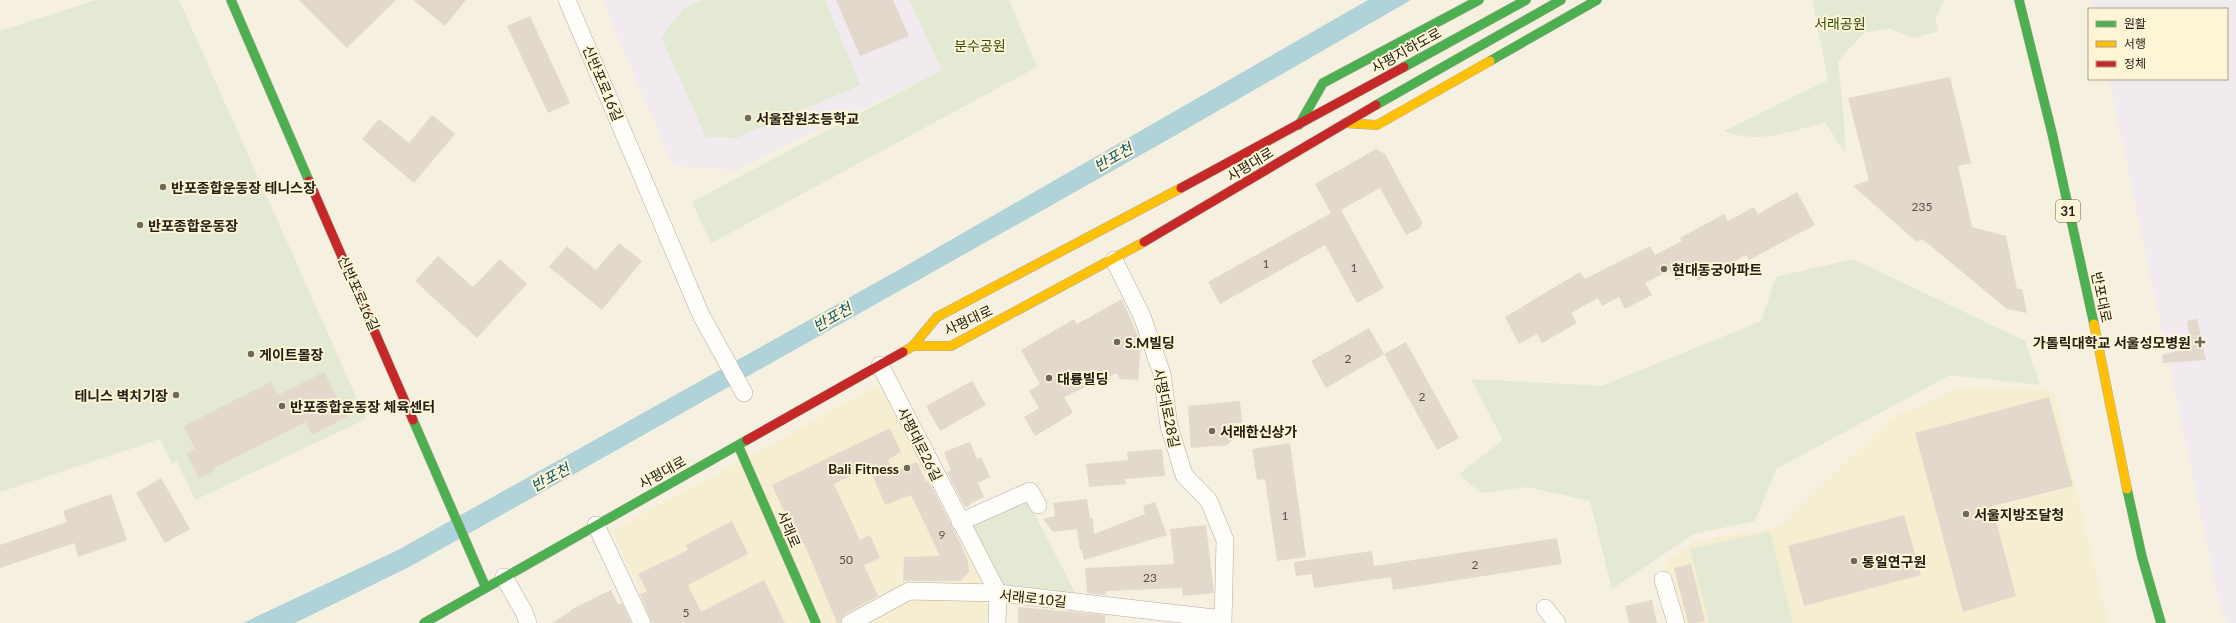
<svg xmlns="http://www.w3.org/2000/svg" width="2236" height="623" viewBox="0 0 2236 623" font-family="Lato,'Noto Sans KR',sans-serif">
  <rect width="100%" height="100%" fill="#f5f0df"/>
  <!-- built -->
  <path fill="#f6eed1" d="M879 385 981 581 987 602V623H656L612 531Z
    M1962 387 2053 391 2108 623H1682L1665 563 1695 542 1781 526 1891 418Z"/>
  <!-- education -->
  <path fill="#f1ebf0" d="M602 0H909L942 70 735 170 673 166Z
    M2092 0H2236V623H2227L2220 606 2109 79H2227V9H2094Z"/>
  <!-- green -->
  <path fill="#e3e9d2" d="M96 0H179L366 419 195 500 177 461 172 464 160 439 0 492V31Z
    M703 0H825L860 85 736 138 706 137 661 37 684 8Z
    M909 0H1009L1037 67 711 243 692 202 942 70Z
    M1812 0H1944L1935 20 1939 31 1914 38 1889 28 1864 33 1838 61 1844 120 1845 153 1825 122C1792 131 1758 145 1724 131L1828 80Z
    M1853 259 2025 341 2040 385 1950 375 1776 469 1755 521 1694 534 1612 589 1590 501 1527 487 1481 493 1459 474 1503 440 1471 379 1602 386 1761 321 1776 277Z
    M1027 500 1077 596 1002 586 970 526Z
    M1770 531 1793 623H1709L1690 549Z"/>
  <!-- water -->
  <path fill="#b0d2d9" d="M1368 0H1411L1176 135 411 566 295 623H243L398 550 902 268Z"/>
  <!-- building -->
  <path fill="#e3d8cc" d="M299 0H396L347 48Z
    M413 0H466L445 26Z
    M836 0H893L909 36 860 56Z
    M530 16 570 103 548 113 507 26Z
    M1950 77 1971 163 1958 166 1972 227 2006 236 2017 289H2022L2027 313 2007 309 1922 239 1917 242 1853 186 1869 180 1848 98Z
    M432 115 455 134 414 183 362 139 379 119 409 143Z
    M1376 149 1385 154 1422 222 1420 228 1406 235 1380 188 1341 210 1384 288 1357 303 1325 245 1220 304 1208 282 1331 213 1315 184Z
    M1797 192 1815 225 1749 260 1746 255 1698 281 1693 272 1676 281 1670 270 1645 283 1652 295 1625 309 1619 297 1602 306 1598 298 1571 313 1577 323 1542 343 1537 334 1519 344 1505 317 1580 272 1585 279 1650 246 1655 255 1682 241 1680 238 1724 214 1728 221 1754 207 1758 214Z
    M619 243 642 261 602 310 549 267 567 246 596 270Z
    M438 256 473 287 500 259 527 284 477 338 415 281Z
    M1122 299 1141 343 1138 380 1120 379 1117 373 1064 397 1073 413 1035 436 1024 417 1039 408 1029 391 1040 384 1021 350 1074 319 1077 324Z
    M2197 319 2206 360 2163 363 2162 355 2191 348 2187 321Z
    M1369 328 1384 354 1326 388 1311 361Z
    M1406 342 1459 438 1437 450 1384 354Z
    M324 372 347 417 312 435 306 422 212 469 214 471 199 478 186 453 195 449 184 426 271 382 278 395Z
    M972 381 986 405 940 431 926 406Z
    M2049 397 2073 486 1992 506 2016 596 1963 612 1915 433Z
    M1240 401 1242 423H1234L1235 438 1227 445 1191 448 1188 406Z
    M890 428 901 452 888 460 893 471 917 462 926 482 928 480 954 530 968 561 969 572 960 581H903L904 557 940 556 911 495 885 505 869 467 834 484 860 540 870 535 880 558 864 565 878 596 845 614 840 623H837L804 543 800 545 772 485Z
    M970 442 977 459 981 457 990 477 978 483 984 497 971 503 969 506 965 507 947 472 951 470 944 452Z
    M1290 443 1306 557 1277 561 1265 479 1257 480 1252 449Z
    M1162 449 1165 476 1125 479 1126 484 1089 487 1086 464 1128 460 1127 452Z
    M161 478 190 529 165 543 136 493Z
    M111 494 127 540 78 557 74 543 0 568V545L67 522 63 511Z
    M1087 499 1090 518H1093L1094 534 1145 514 1143 506 1155 502 1167 535 1084 560 1082 550H1080L1077 529 1053 532 1043 519 1055 516 1053 503Z
    M1904 515 1921 575 1804 606 1788 546Z
    M732 521 748 554 688 585 701 612 764 580 785 623H652L640 594 647 591 638 574 688 550 686 545Z
    M1206 525 1214 593 1183 596 1182 588 1106 591 1105 595 1087 593 1085 568 1174 564 1170 529Z
    M1557 538 1562 564 1393 590 1391 577 1314 588 1312 574 1296 576 1294 562 1372 551 1374 566Z
    M1691 564 1705 621 1695 623H1688L1674 568Z
    M611 590 618 604 622 603 631 623H552L571 611 570 610Z
    M1652 600 1657 623H1629L1625 606Z
    M1018 607 1105 615V623H1018Z"/>
  <g fill="none" stroke-linecap="round" stroke-linejoin="round">
    <defs>
      <path id="street" d="M567 0 701 315 744 393
        M1114 260 1142 316 1162 374 1169 426 1184 475 1209 501 1225 540 1223 623
        M880 365 998 593 997 623
        M960 522 1030 491 1038 505
        M596 525 642 623
        M504 577 524 612 528 623
        M1663 580 1676 623
        M1545 608 1557 623
        M850 623 909 591 998 593 1223 619"/>
      <path id="fast" d="M231 0 309 181
        M2019 0 2052 133 2094 324
        M1490 61 1597 0
        M1404 67 1526 0
        M1376 105 1561 0
        M1299 125 1323 83 1479 0
        M413 420 486 588
        M738 445 816 623
        M2127 489 2142 557 2161 623
        M424 623 747 440"/>
      <path id="slow" d="M1345 123 1377 125 1490 61
        M2094 324 2127 489
        M913 346H951L1144 242
        M903 352 913 346 937 317 1181 188"/>
      <path id="jam" d="M309 181 413 420
        M1181 188 1404 67
        M1144 242 1376 105
        M747 440 903 352"/>
    </defs>
    <!-- street casing -->
    <use href="#street" stroke="#b0ac9f" stroke-width="18"/>
    <!-- fast casing -->
    <use href="#fast" stroke="#b0ac9f" stroke-width="10"/>
    <!-- slow casing -->
    <use href="#slow" stroke="#b0ac9f" stroke-width="10"/>
    <!-- jam casing -->
    <use href="#jam" stroke="#b0ac9f" stroke-width="10"/>
    <!-- street -->
    <use href="#street" stroke="#fefdfa" stroke-width="17"/>
    <!-- fast -->
    <use href="#fast" stroke="#4caf50" stroke-width="9"/>
    <!-- slow -->
    <use href="#slow" stroke="#ffc107" stroke-width="9"/>
    <!-- jam -->
    <use href="#jam" stroke="#c62828" stroke-width="9"/>
  </g>
  <!-- markers -->
  <g fill="#6d695c" stroke="#fef5d6" stroke-width="1.5">
    <circle cx="748" cy="118" r="4"/>
    <circle cx="163" cy="187" r="4"/>
    <circle cx="140" cy="225" r="4"/>
    <circle cx="1664" cy="269" r="4"/>
    <circle cx="1117" cy="342" r="4"/>
    <path d="M2198 336h4v4h4v4h-4v4h-4v-4h-4v-4h4z"/>
    <circle cx="251" cy="354" r="4"/>
    <circle cx="1049" cy="378" r="4"/>
    <circle cx="176" cy="395" r="4"/>
    <circle cx="282" cy="406" r="4"/>
    <circle cx="1212" cy="431" r="4"/>
    <circle cx="907" cy="468" r="4"/>
    <circle cx="1966" cy="514" r="4"/>
    <circle cx="1854" cy="561" r="4"/>
  </g>
  <g text-anchor="middle" dominant-baseline="central" stroke-width="4" stroke-linejoin="round" paint-order="stroke">
    <!-- number labels -->
    <g font-size="12" fill="#565045">
      <text x="1922" y="206">235</text>
      <text x="1266" y="263">1</text>
      <text x="1354" y="267">1</text>
      <text x="1348" y="358">2</text>
      <text x="1422" y="396">2</text>
      <text x="1285" y="515">1</text>
      <text x="942" y="534">9</text>
      <text x="846" y="559">50</text>
      <text x="1475" y="564">2</text>
      <text x="1150" y="577">23</text>
      <text x="686" y="612">5</text>
    </g>
    <!-- shield labels -->
    <rect fill="#fef5d6" stroke="#65604f" stroke-width="1" x="2056" y="200" width="24" height="22" rx="3"/>
    <g font-size="13" font-weight="bold" fill="#242015">
      <text x="2068" y="211">31</text>
    </g>
    <!-- park labels -->
    <g font-size="14" fill="#344c11" stroke="#fef5d6">
      <text x="1840" y="23">서래공원</text>
      <text x="980" y="45">분수공원</text>
    </g>
    <!-- street labels -->
    <g font-size="14" fill="#242015" stroke="#fef5d6">
      <text transform="translate(1406 50) rotate(-29)">사평지하도로</text>
      <text transform="translate(603 83) rotate(67)">신반포로16길</text>
      <text transform="translate(1250 164) rotate(-31)">사평대로</text>
      <text transform="translate(359 293) rotate(66)">신반포로16길</text>
      <text transform="translate(2102 297) rotate(78)">반포대로</text>
      <text transform="translate(968 320) rotate(-25)">사평대로</text>
      <text transform="translate(1167 408) rotate(78)">사평대로28길</text>
      <text transform="translate(920 444) rotate(63)">사평대로26길</text>
      <text transform="translate(662 472) rotate(-29)">사평대로</text>
      <text transform="translate(789 529) rotate(67)">서래로</text>
      <text transform="translate(1033 598) rotate(6)">서래로10길</text>
    </g>
    <!-- poi labels -->
    <g font-size="14" font-weight="bold" fill="#242015" stroke="#fef5d6" text-anchor="start">
      <text x="756" y="118">서울잠원초등학교</text>
      <text x="171" y="187">반포종합운동장 테니스장</text>
      <text x="148" y="225">반포종합운동장</text>
      <text x="1672" y="269">현대동궁아파트</text>
      <text x="1125" y="342">S.M빌딩</text>
      <text x="2191" y="342" text-anchor="end">가톨릭대학교 서울성모병원</text>
      <text x="259" y="354">게이트볼장</text>
      <text x="1057" y="378">대륭빌딩</text>
      <text x="168" y="395" text-anchor="end">테니스 벽치기장</text>
      <text x="290" y="406">반포종합운동장 체육센터</text>
      <text x="1220" y="431">서래한신상가</text>
      <text x="899" y="468" text-anchor="end">Bali Fitness</text>
      <text x="1974" y="514">서울지방조달청</text>
      <text x="1862" y="561">통일연구원</text>
    </g>
    <!-- water labels -->
    <g font-size="15" font-style="italic" fill="#105669" stroke="#fef5d6">
      <text transform="translate(1113 157) rotate(-30)">반포천</text>
      <text transform="translate(832 317) rotate(-30)">반포천</text>
      <text transform="translate(550 477) rotate(-29)">반포천</text>
    </g>
  </g>
  <!-- legend -->
  <rect x="2088" y="8" width="140" height="72" fill="#fef5d6" stroke="#a7a089"/>
  <rect x="2096" y="21" width="20" height="6" fill="#4caf50" stroke="#a7a089"/>
  <text x="2124" y="28" font-size="12" fill="#242015">원활</text>
  <rect x="2096" y="41" width="20" height="6" fill="#ffc107" stroke="#a7a089"/>
  <text x="2124" y="48" font-size="12" fill="#242015">서행</text>
  <rect x="2096" y="61" width="20" height="6" fill="#c62828" stroke="#a7a089"/>
  <text x="2124" y="68" font-size="12" fill="#242015">정체</text>
</svg>
